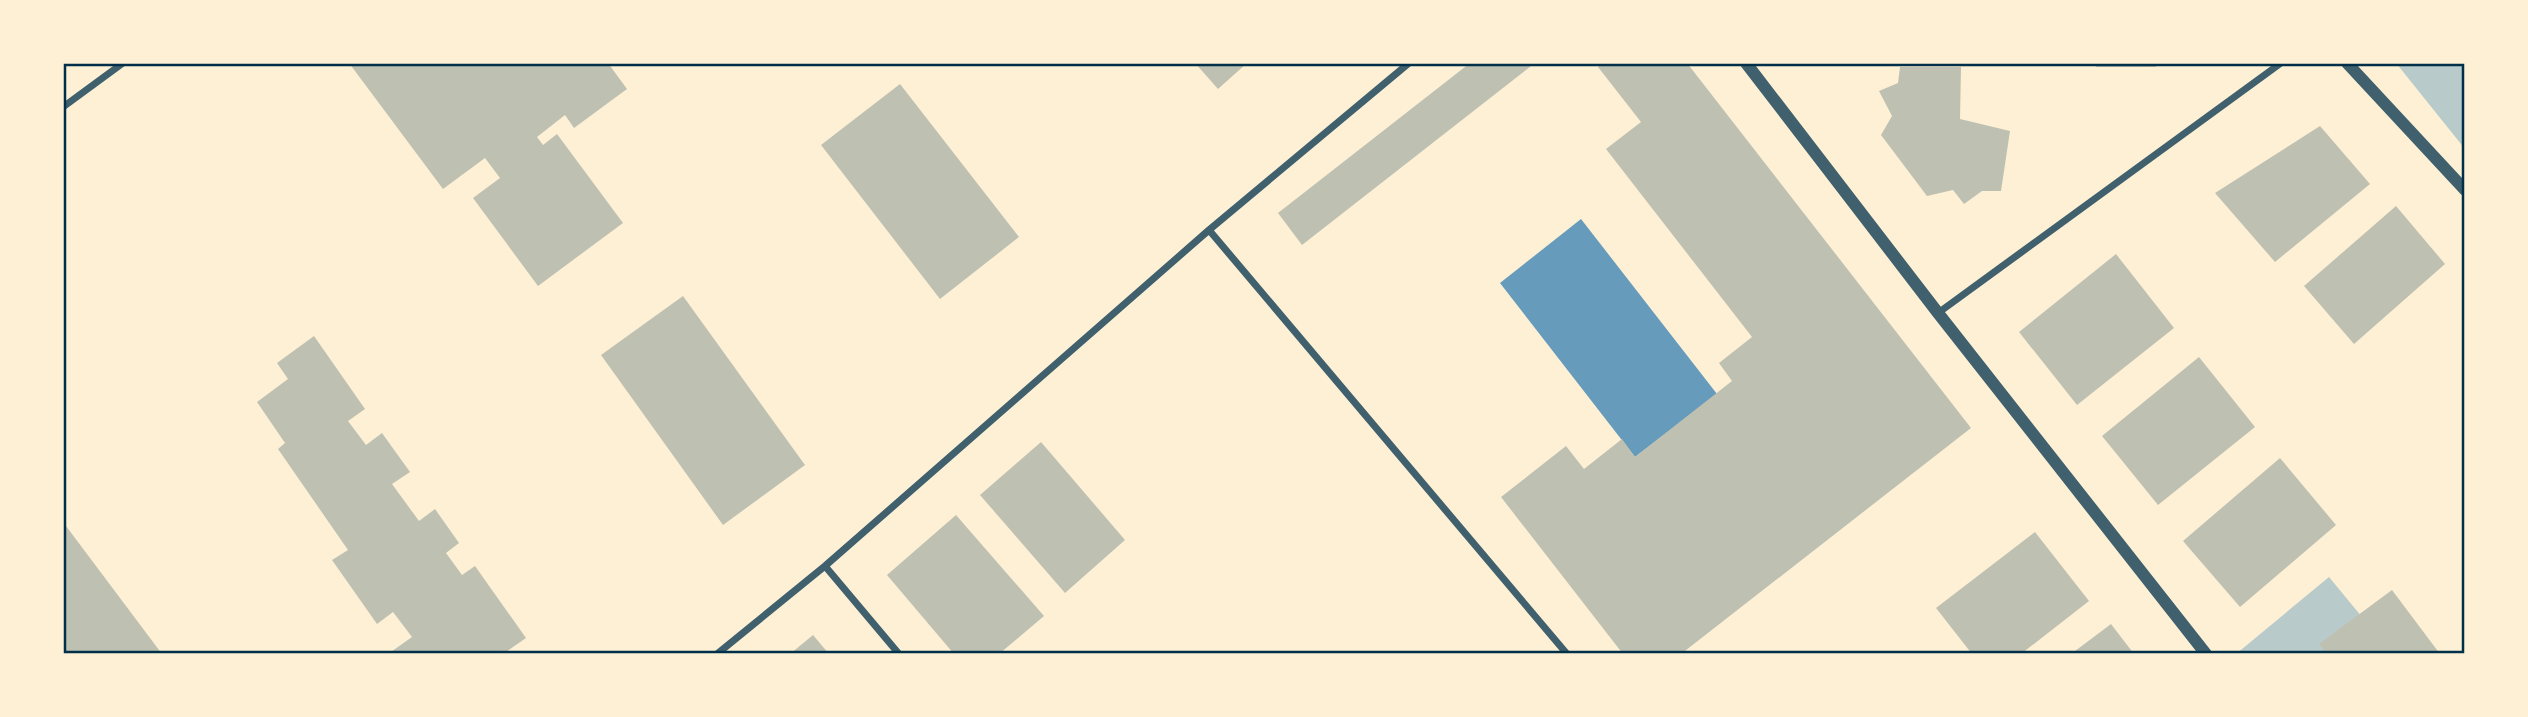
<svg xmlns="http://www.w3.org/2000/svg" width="2528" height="717" viewBox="0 0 2528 717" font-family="'Source Sans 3',sans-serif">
  <rect width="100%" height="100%" fill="#fdf0d5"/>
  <!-- green -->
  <path fill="#b9caca" d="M2396 63H2465V149Z
    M2329 577 2362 617 2323 654H2236Z"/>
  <!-- water -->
  <path fill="#669bbc" d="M1581 219 1717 394 1635 457 1500 283Z"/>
  <!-- building -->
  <path fill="#bec0b2" d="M349 63H481L482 65 485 63H608L627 89 574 128 565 115 537 137 543 145 557 134 623 223 538 286 473 198 500 178 485 158 443 189Z
    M1195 63H1247L1218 89Z
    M1470 63H1535L1302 245 1278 213Z
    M1602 63H1687L1971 428 1681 654H1623L1501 497 1566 446 1584 469 1622 439 1635 457 1732 381 1719 363 1752 337 1606 149 1641 122 1598 67Z
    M2096 63H2157L2156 67H2096Z
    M1900 67H1961L1960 119 2010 131 2001 191H1982L1964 204 1953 190 1927 196 1881 135 1892 116 1879 91 1898 83Z
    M900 84 1019 237 940 299 821 145Z
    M2320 126 2370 184 2275 262 2215 193Z
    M2396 206 2445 264 2354 344 2304 286Z
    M2116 254 2174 328 2077 405 2019 332Z
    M683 296 805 465 723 525 601 355Z
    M314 336 365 409 348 421 366 445 382 433 410 472 392 484 419 521 435 509 459 543 446 553 462 575 475 566 526 638 503 654H388L412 637 393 612 377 624 332 560 348 550 278 449 285 443 257 402 288 379 277 363Z
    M2199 357 2255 427 2158 505 2102 436Z
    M1041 442 1125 540 1065 593 980 495Z
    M2280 458 2336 525 2240 607 2183 541Z
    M956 515 1044 616 999 654H954L887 575Z
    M63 522 162 654H63Z
    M2035 532 2089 601 2021 654H1972L1936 608Z
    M2392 590 2440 654H2327L2319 644Z
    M2111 624 2134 654H2071Z
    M813 635 829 654H790Z"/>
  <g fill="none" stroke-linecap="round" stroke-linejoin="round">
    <!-- minor -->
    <path stroke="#3f606c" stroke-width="7" d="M63 107 123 63
      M1209 230 1567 654
      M1938 313 2281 63
      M825 566 899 654
      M717 654 825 566 1209 230 1409 63"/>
    <!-- tertiary -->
    <path stroke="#3f606c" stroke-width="12" d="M1746 63 1938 313 2206 654
      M2347 63 2465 190"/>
  </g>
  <!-- border -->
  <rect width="2528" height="717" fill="none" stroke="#fdf0d5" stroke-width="130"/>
  <rect x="65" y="65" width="2398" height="587" fill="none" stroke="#003049" stroke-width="2.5"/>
</svg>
